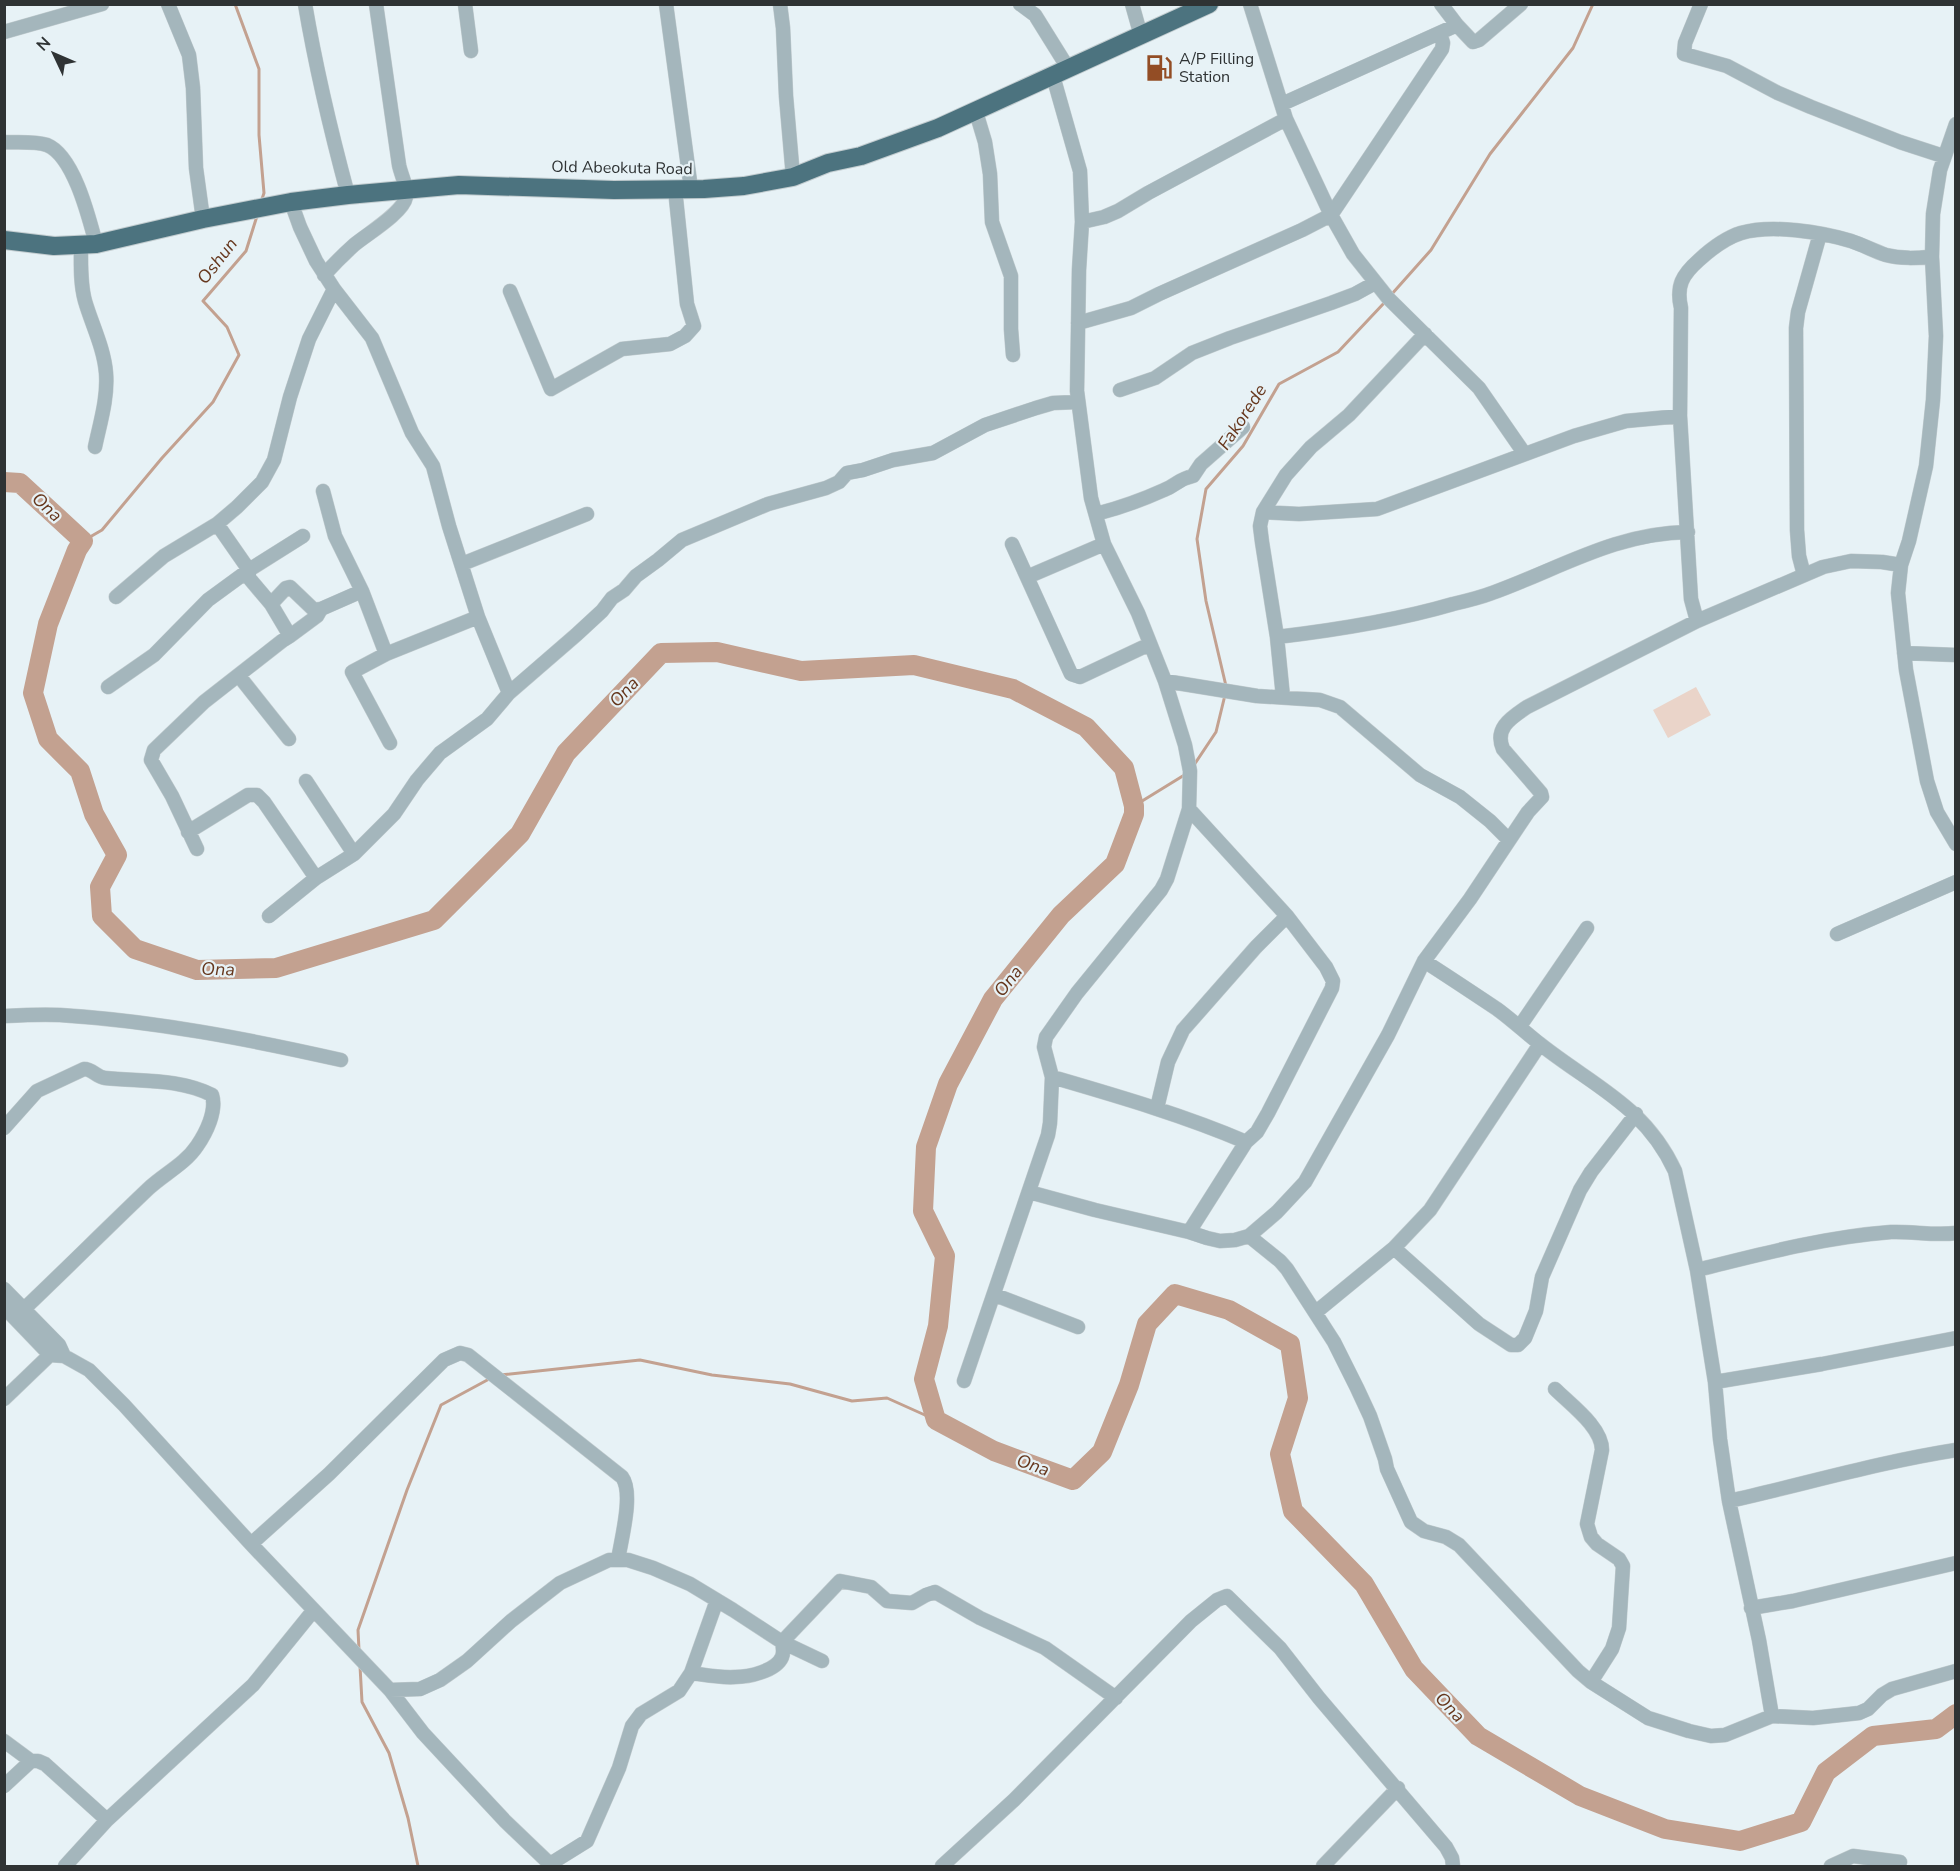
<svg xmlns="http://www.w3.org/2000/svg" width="1960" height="1871" viewBox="0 0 1960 1871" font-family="'Nunito Sans',sans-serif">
  <rect width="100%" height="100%" fill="#e7f2f6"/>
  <!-- green -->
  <path fill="#ead4c9" d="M1696 687 1711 715 1668 738 1653 710Z"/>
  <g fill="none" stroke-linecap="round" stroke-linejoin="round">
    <!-- stream -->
    <path stroke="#c3a190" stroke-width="3" d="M235 4 259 69V135L264 193 261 202
      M1391 295 1431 250 1490 154 1573 48 1593 4
      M83 541 102 530 162 458 213 402 239 355 227 327 203 301 246 251 257 216
      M1226 686 1206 601 1197 539 1206 489 1243 446 1279 384 1338 352 1385 302
      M1194 765 1216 732 1225 695
      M1134 806 1186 774
      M500 1375 640 1360 712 1375 790 1384 852 1401 887 1398 936 1420
      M359 1650 358 1630 407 1490 441 1405 491 1378
      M360 1666 362 1702 389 1753 408 1818 418 1866"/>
    <!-- river -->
    <path stroke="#c3a190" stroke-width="20" d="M4 482 20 483 83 541 77 550 48 624 33 693 48 739 80 771 94 814 117 855 100 887 102 916 135 949 197 970 276 968 434 920 520 834 566 753 661 653 717 652 801 671 914 665 1013 689 1086 727 1124 768 1134 806V814L1115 864 1061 915 993 999 948 1084 926 1147 923 1211 945 1256 938 1326 924 1379 936 1420 994 1451 1073 1480 1102 1452 1129 1385 1147 1324 1175 1294 1229 1310 1290 1344 1298 1398 1280 1454 1293 1511 1364 1584 1414 1669 1478 1736 1580 1796 1665 1829 1740 1841 1801 1822 1826 1772 1873 1736 1936 1729 1956 1714"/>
    <defs>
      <path id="street" d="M168 4 189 55 193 88 196 168 203 219
        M305 4C316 69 331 132 348 195
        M465 4 471 51
        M666 4 691 189
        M780 4 783 28 786 96 793 177
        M1020 4 1035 15 1068 68
        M1132 4 1141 36
        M1250 4 1286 119 1331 215 1353 254 1388 298 1479 388 1524 453
        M1441 4 1457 25 1473 42 1479 40 1521 4
        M1701 4 1685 43 1684 54 1727 66 1778 93 1811 107 1900 142 1943 156
        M4 32 102 4
        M1282 104 1457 25
        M976 112 985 142 990 174 992 222 1011 276V329L1013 355
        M1956 124 1940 170 1933 214 1932 257 1936 336 1933 400 1926 466 1909 541 1901 565 1898 593 1906 670 1927 781 1937 812 1956 844
        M4 142C18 143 34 141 47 145 74 156 89 218 96 244
        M291 202 300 227 316 261 334 289 372 338 412 433 433 466 449 526 478 617 509 693
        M1082 222 1104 217 1118 211 1148 193 1286 119
        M81 245C81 263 80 283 85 301 92 325 104 348 106 373 108 398 100 423 95 447
        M324 275C334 264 344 254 354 245 367 234 403 213 406 197 408 188 401 175 399 165L376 4
        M510 291 551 389 622 349 670 344 685 336 694 326 687 304 675 189
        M1078 323 1131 308 1159 294 1302 230 1331 215 1442 49 1443 43 1440 33
        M1120 390 1155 378 1192 353 1230 338 1331 303 1355 294 1375 283
        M323 491 335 536 362 591 386 654
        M1263 512 1299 514 1377 509 1574 436 1626 421 1680 416
        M1096 514C1119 508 1142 500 1164 490 1177 485 1178 479 1193 476L1201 464 1243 427
        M1012 544 1071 674 1080 677 1150 644
        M462 564 587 514
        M1804 575 1799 556 1797 530 1796 328 1798 312 1820 234
        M1027 577 1104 544
        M116 597 164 556 217 524 237 507 262 482 274 460 290 397 309 339 334 289
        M271 604 286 588 290 587 314 610 321 609 362 591
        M1697 621 1691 599 1680 416 1681 308C1676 286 1682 275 1699 260 1711 249 1725 238 1741 233 1772 224 1821 232 1851 241 1863 245 1874 251 1886 255 1901 259 1916 258 1932 257
        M290 636 317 616 321 609
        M1277 637C1336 630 1395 621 1453 604 1466 601 1479 598 1492 593 1559 569 1615 533 1688 532
        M1904 653 1956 655
        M239 676 289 739
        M1165 681 1257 696 1320 700 1340 707 1420 775 1460 797 1490 821 1509 840
        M108 687 154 655 208 600 249 570 303 536
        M1283 697 1277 637 1262 542 1260 526 1263 512 1286 475 1311 447 1349 415 1425 334
        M390 743 352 672 386 654 478 617
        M306 781 354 854
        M1189 809 1287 916 1326 967 1333 981 1332 988 1268 1113 1257 1132 1246 1142 1189 1232
        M188 832 248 795H257L264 802 316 878
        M197 849 172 796 151 760 154 750 204 702 282 641 290 636 271 604 249 578V570L217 524
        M269 916 316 878 354 854 394 814 417 780 440 753 487 719 509 693 576 635 602 611 612 598 624 590 636 576 658 560 682 540 768 504 826 488 839 482 847 473 863 470 893 460 933 453 985 425 1036 408 1053 403 1077 402
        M1837 934 1956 882
        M1424 961C1449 977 1473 993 1497 1009 1512 1020 1526 1033 1540 1044 1593 1086 1645 1106 1675 1171L1697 1270 1715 1382 1720 1439 1729 1501 1759 1640 1772 1716
        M4 1016C23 1015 41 1014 60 1015 155 1021 248 1039 341 1060
        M1520 1026 1587 928
        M1052 1077C1117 1096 1183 1115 1246 1142
        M1157 1108 1168 1062 1183 1030 1256 947 1287 916
        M4 1128 37 1091 84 1069C93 1069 96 1077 105 1078 141 1082 178 1078 212 1095 217 1111 206 1133 197 1146 185 1164 164 1174 148 1189 106 1229 65 1270 23 1310
        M1029 1192 1095 1210 1189 1232 1207 1238 1220 1241 1235 1240 1249 1236 1277 1212 1305 1182 1388 1035 1424 961 1470 899 1528 812 1542 797 1541 793 1503 749C1494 728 1511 718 1527 707L1697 621 1823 567 1851 561 1882 562 1901 565
        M1249 1236 1280 1261 1287 1269 1334 1342 1357 1388 1370 1416 1385 1459 1387 1469 1411 1522 1424 1531 1446 1537 1459 1545 1578 1671 1591 1682 1648 1718 1689 1731 1711 1736 1725 1735 1772 1716 1813 1718 1859 1713 1868 1709 1882 1695 1892 1689 1956 1671
        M1394 1248 1479 1324 1511 1345H1518L1525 1338 1536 1311 1542 1277 1580 1190 1591 1172 1636 1114
        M1697 1270C1761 1254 1825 1237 1891 1232 1913 1231 1934 1236 1956 1233
        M4 1289 59 1345 64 1356
        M995 1295 1078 1327
        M4 1307 50 1355 64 1356 89 1370 124 1405 251 1544 390 1690 423 1733 505 1821 552 1866
        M1316 1312 1394 1248 1430 1210 1540 1044
        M964 1381 1048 1135 1050 1123 1052 1077 1044 1047 1046 1037 1077 993 1161 890 1167 879 1189 809 1190 771 1185 745 1165 681 1138 613 1104 544 1091 498 1077 391 1079 270 1082 222 1080 171 1053 76
        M1715 1382 1822 1364 1956 1338
        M1555 1389C1571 1405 1602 1427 1602 1450L1587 1524 1591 1537 1597 1544 1619 1559 1623 1566 1619 1628 1612 1649 1591 1682
        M4 1399 55 1350
        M1729 1501C1805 1484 1879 1462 1956 1450
        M251 1544 329 1474 444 1360 460 1353 468 1355 622 1477C634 1493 621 1540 618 1560
        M1751 1608 1793 1601 1956 1563
        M691 1673C706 1675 720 1678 735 1677 749 1677 776 1671 782 1657 784 1652 783 1647 782 1642L840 1581 871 1587 887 1601 912 1603 926 1595 935 1592 980 1618 1045 1648 1116 1698
        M390 1690 420 1689 440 1680 467 1661 511 1621 560 1583 609 1560H628L653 1568 690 1584 733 1610 782 1642 822 1661
        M4 1741 31 1761H38L45 1764 107 1820
        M4 1786 31 1761
        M550 1864 587 1841 619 1768 632 1726 641 1714 679 1691 691 1673 717 1600
        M65 1866 107 1820 253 1685 313 1611
        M942 1866 1014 1800 1191 1621 1217 1600 1227 1596 1280 1648 1319 1698 1446 1847 1452 1858 1453 1866
        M1323 1866 1398 1788
        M1831 1866 1853 1856 1900 1862"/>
      <path id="highway" d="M4 240 54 246 96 244 203 219 291 202 348 195 459 185 614 190 704 189 744 186 793 177 828 163 861 156 938 128 1209 4"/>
    </defs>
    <!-- street casing -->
    <use href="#street" stroke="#c2cccf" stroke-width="15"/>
    <!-- highway casing -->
    <use href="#highway" stroke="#c2cccf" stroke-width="20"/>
    <!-- street -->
    <use href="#street" stroke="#a4b6bc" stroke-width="14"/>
    <!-- highway -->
    <use href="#highway" stroke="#4c737f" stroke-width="18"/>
  </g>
  <!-- icons -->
  <defs>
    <symbol id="fuel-bare" viewBox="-9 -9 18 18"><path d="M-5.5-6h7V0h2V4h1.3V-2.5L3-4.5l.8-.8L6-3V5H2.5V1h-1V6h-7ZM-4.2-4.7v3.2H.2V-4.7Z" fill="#934d25" stroke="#e7f2f6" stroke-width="2.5" paint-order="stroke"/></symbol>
  </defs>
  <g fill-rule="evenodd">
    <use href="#fuel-bare" x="1140" y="49" width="38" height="38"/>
  </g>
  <g text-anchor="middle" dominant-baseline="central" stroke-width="4.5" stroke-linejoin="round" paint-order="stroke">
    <!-- poi labels -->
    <g font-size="16" fill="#2f3334" stroke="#e7f2f6" text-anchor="start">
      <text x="1179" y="59">A/P Filling<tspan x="1179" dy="18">Station</tspan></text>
    </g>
    <!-- street labels -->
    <g font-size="16" fill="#2f3334" stroke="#e7f2f6">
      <text transform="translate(622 168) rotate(1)">Old Abeokuta Road</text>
    </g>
    <!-- water labels -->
    <g font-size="18" font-style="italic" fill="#66371d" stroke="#e7f2f6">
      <text transform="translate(217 261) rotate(-52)">Oshun</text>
      <text transform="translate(1242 417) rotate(-57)">Fakorede</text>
      <text transform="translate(47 507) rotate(43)">Ona</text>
      <text transform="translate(624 692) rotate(-47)">Ona</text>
      <text transform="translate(218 969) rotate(1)">Ona</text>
      <text transform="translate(1008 981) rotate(-52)">Ona</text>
      <text transform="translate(1033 1465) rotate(20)">Ona</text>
      <text transform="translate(1450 1707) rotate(46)">Ona</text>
    </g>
  </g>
  <!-- border -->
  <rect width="1960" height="1871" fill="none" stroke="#2f3334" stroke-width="12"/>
  <!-- north arrow -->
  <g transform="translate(54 54) rotate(314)" stroke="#e7f2f6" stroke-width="4.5" paint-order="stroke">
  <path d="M0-4.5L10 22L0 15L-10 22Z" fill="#2f3334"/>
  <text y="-9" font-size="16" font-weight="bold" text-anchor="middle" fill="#2f3334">N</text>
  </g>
</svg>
